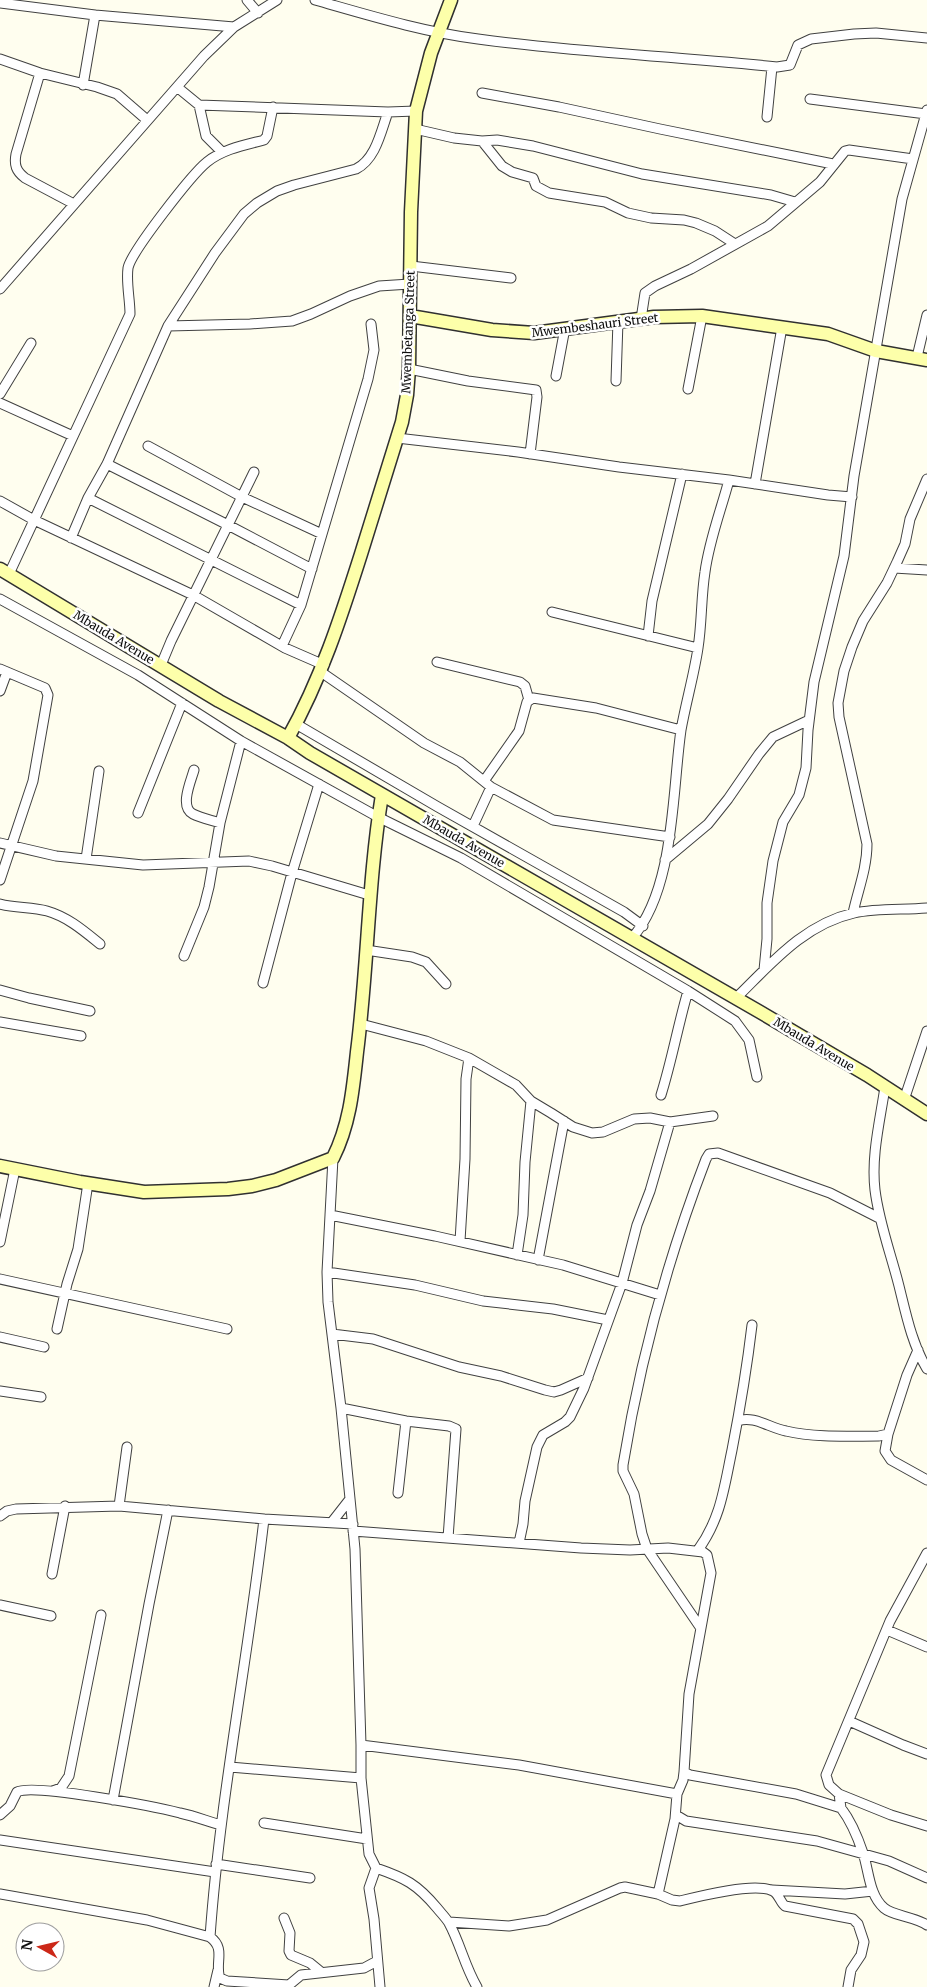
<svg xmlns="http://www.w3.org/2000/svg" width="927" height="1987" viewBox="0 0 927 1987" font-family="Merriweather,serif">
  <rect width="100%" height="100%" fill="#fffeef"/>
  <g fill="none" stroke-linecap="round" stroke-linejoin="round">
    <defs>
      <path id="street" d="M247 0 258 13
        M315 0C368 15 423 32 478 39 577 53 678 56 777 67L790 65 798 45 811 39 854 34 876 33 927 38
        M0 3 95 15 234 27
        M0 59 40 73 97 87 117 94 147 120
        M40 73 16 154C14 165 16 171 25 178L74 204
        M83 85 95 15
        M177 87 199 105 388 112 416 111
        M482 93 559 107 660 129 833 164
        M810 99 926 114
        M199 105 206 136 222 152
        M767 117 772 67
        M415 129 454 138 482 141 497 140 533 146 642 174 771 195 795 202
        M482 141 502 166 512 172 533 178 536 186 549 193 605 202 628 213 651 218 684 220 696 223 715 231 735 244
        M411 266 511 278
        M0 289 204 56 234 27 277 0
        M641 319 645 293 655 286 691 269 768 226 820 182 845 151 849 150 913 159
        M168 326 250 324 292 321 311 314 350 296 379 286 410 284
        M917 357 927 315
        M409 369 468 381 536 390 537 397 530 454
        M556 376 565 328
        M616 381 618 321
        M688 389 702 316
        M0 394 31 343
        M0 403 73 436
        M397 438 518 452 619 467 729 480 828 495 852 497
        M148 446 242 497 322 534
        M107 464 228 525 312 569
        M755 484 782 327
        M88 498 301 605
        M0 501 34 520 193 595 285 648 324 665
        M71 538 88 498 107 464 168 326 215 253 244 214 257 203 277 191 294 185 356 169C376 159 381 131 388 112
        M894 568 927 570
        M9 574 130 314C130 299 126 283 128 268 131 252 192 174 207 162 223 149 245 145 264 140L267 136 273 107
        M0 599 138 675 241 741 378 817 461 858 688 991 735 1021 749 1040 757 1077
        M552 612 698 648
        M648 636 652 601 682 474
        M282 646 301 605 368 379 374 350 371 324
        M437 662 520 682 525 686 529 700
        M161 665 171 641 254 472
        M0 669 45 688 48 695 33 781 0 880
        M321 672 424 743 460 762 491 787 553 820 670 837
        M0 691 7 672
        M296 724 438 807 624 912 643 926
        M194 770C191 781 179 807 193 814 201 818 211 820 220 823
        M484 781 519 731 527 702 533 698 596 708 681 730
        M138 813 182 703
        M473 826 491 787
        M0 843 56 856 143 865 249 861 272 866 369 895
        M86 859 99 771
        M665 860 708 824 728 799 759 754 773 737 809 720
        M0 904C15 908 32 907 47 911 68 917 84 931 100 944
        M853 913C858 890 867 868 867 844L839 717 838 703 844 671 852 647 863 621 887 583 897 562 905 544 910 519 927 479
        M632 938C675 889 672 792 681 730 686 702 694 675 698 648 702 623 701 597 705 572 709 541 721 510 729 480
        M366 950 412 957 426 962 446 984
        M184 956 204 907 209 887 220 823 241 741
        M764 970 767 939V903L773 861 783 822 799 795 806 768 808 730 814 682 844 556 854 476 902 199 927 110
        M263 983 292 873 319 784
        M0 990 29 998 90 1011
        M736 998C770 965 804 924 854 913 877 908 903 910 927 908
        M0 1022 81 1036
        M361 1024 426 1041 469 1058 516 1085 531 1101 551 1113 573 1127 592 1133 603 1132 634 1119 650 1118 670 1122 713 1116
        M885 1087C880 1121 871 1156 875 1190 879 1223 891 1254 899 1286 906 1314 912 1344 927 1369
        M661 1095C672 1060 678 1025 688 991
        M904 1100 927 1031
        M333 1158 327 1272 328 1302 341 1408 355 1549 361 1745V1778L369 1854 376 1868 369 1888 374 1919 380 1987
        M330 1215 435 1236 563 1265 660 1295
        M460 1241 465 1159 466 1079 469 1058
        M0 1242 15 1169
        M517 1255 523 1215 525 1162 531 1101
        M538 1260 564 1121
        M327 1272 415 1285 483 1301 553 1309 608 1320
        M0 1279 227 1329
        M57 1329 67 1284 78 1249 88 1183
        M332 1334 373 1339 459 1367 501 1376 545 1390 554 1392 561 1390 588 1378
        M0 1337 44 1347
        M918 1350 907 1375 888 1434 885 1451 891 1460 927 1480
        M0 1391 41 1397
        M341 1408 406 1421 449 1426 456 1429 448 1538
        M738 1421C753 1415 770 1428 786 1431 816 1438 849 1436 879 1436L888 1434
        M398 1493 406 1421
        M119 1506 127 1447
        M0 1516 7 1511 16 1509 119 1506 264 1519 353 1524
        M332 1522 350 1499
        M353 1531 581 1548 630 1550 668 1548 703 1552 707 1555 711 1573 689 1694 684 1772 690 1775 796 1794 841 1808C851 1821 858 1838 863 1853 869 1871 869 1895 884 1908 893 1916 913 1916 927 1925
        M519 1543 523 1524 525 1501 537 1447 543 1435 565 1422 570 1417 584 1388 622 1283 637 1225 650 1191 670 1122
        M698 1550C721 1518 724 1488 732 1450 740 1409 747 1367 752 1325
        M52 1574 65 1506
        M0 1605 51 1616
        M700 1627 647 1549 642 1534 634 1494 623 1471V1465C640 1360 668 1258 706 1159L709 1154 718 1153 830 1193 879 1218
        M887 1630 927 1647
        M849 1721 903 1745 927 1754
        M361 1745 519 1765 677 1794
        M230 1767 361 1778
        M53 1791 61 1788 69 1776 101 1615
        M839 1794 891 1815 927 1826
        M113 1800 149 1604 168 1510
        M841 1808 839 1794 829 1785 826 1775 890 1621 927 1553
        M0 1815 10 1806 17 1792C32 1783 157 1807 180 1813 194 1816 207 1821 221 1825
        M676 1815 686 1821 817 1841 889 1861 927 1878
        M264 1823 367 1839
        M0 1840 215 1872
        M216 1864 310 1878
        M376 1868C405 1878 417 1884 437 1908 441 1913 446 1918 449 1923 460 1943 465 1967 477 1987
        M772 1890 845 1894 873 1891
        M0 1894 147 1920 210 1937C225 1948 216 1960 219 1975L220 1978 227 1981 289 1985 301 1975 364 1968 377 1961
        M658 1894 672 1900 680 1901C700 1896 755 1882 773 1891 779 1894 780 1902 785 1906L853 1919 858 1924 864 1942 861 1955 851 1970 848 1987
        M284 1918 290 1933 289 1951 291 1955 310 1963 321 1972
        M449 1922 509 1926 547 1920 620 1888 625 1887 658 1894 675 1819 677 1794 683 1780 684 1772
        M210 1937C220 1797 248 1659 264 1519
        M214 1987 218 1970"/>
      <path id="secondary" d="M410 316 492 330 534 333 654 317 702 316 828 334 876 351 927 360
        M0 569 219 701 288 738 310 753 760 1012 867 1075 927 1114
        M288 738C321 679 341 617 361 554 375 510 388 466 402 422L407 395 409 369 411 212 416 111 431 53 451 0
        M0 1166 80 1182 144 1192 228 1189 252 1186 276 1180 333 1158C350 1124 353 1089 357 1052 368 966 368 880 382 795"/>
    </defs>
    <!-- street casing -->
    <use href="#street" stroke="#414141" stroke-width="11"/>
    <!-- secondary casing -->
    <use href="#secondary" stroke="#303030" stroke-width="15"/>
    <!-- street -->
    <use href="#street" stroke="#fff" stroke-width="9"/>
    <!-- secondary -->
    <use href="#secondary" stroke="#fdffaa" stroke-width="12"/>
  </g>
  <g text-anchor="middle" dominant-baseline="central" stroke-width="5" stroke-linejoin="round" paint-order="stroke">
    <!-- street labels -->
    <g font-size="12" fill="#0e0e0e" stroke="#fff">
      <text transform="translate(595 325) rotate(-7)">Mwembeshauri Street</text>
      <text transform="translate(408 332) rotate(-88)">Mwembetanga Street</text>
      <text transform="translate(114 637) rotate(31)">Mbauda Avenue</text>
      <text transform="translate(464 841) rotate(30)">Mbauda Avenue</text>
      <text transform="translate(814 1044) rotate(31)">Mbauda Avenue</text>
    </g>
  </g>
  <!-- north arrow -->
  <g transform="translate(40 1947) rotate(278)"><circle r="24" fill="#ffffff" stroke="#9f9f9f"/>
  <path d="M0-4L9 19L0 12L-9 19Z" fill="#cc2818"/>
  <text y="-8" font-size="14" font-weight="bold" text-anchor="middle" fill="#0e0e0e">N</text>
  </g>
</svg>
